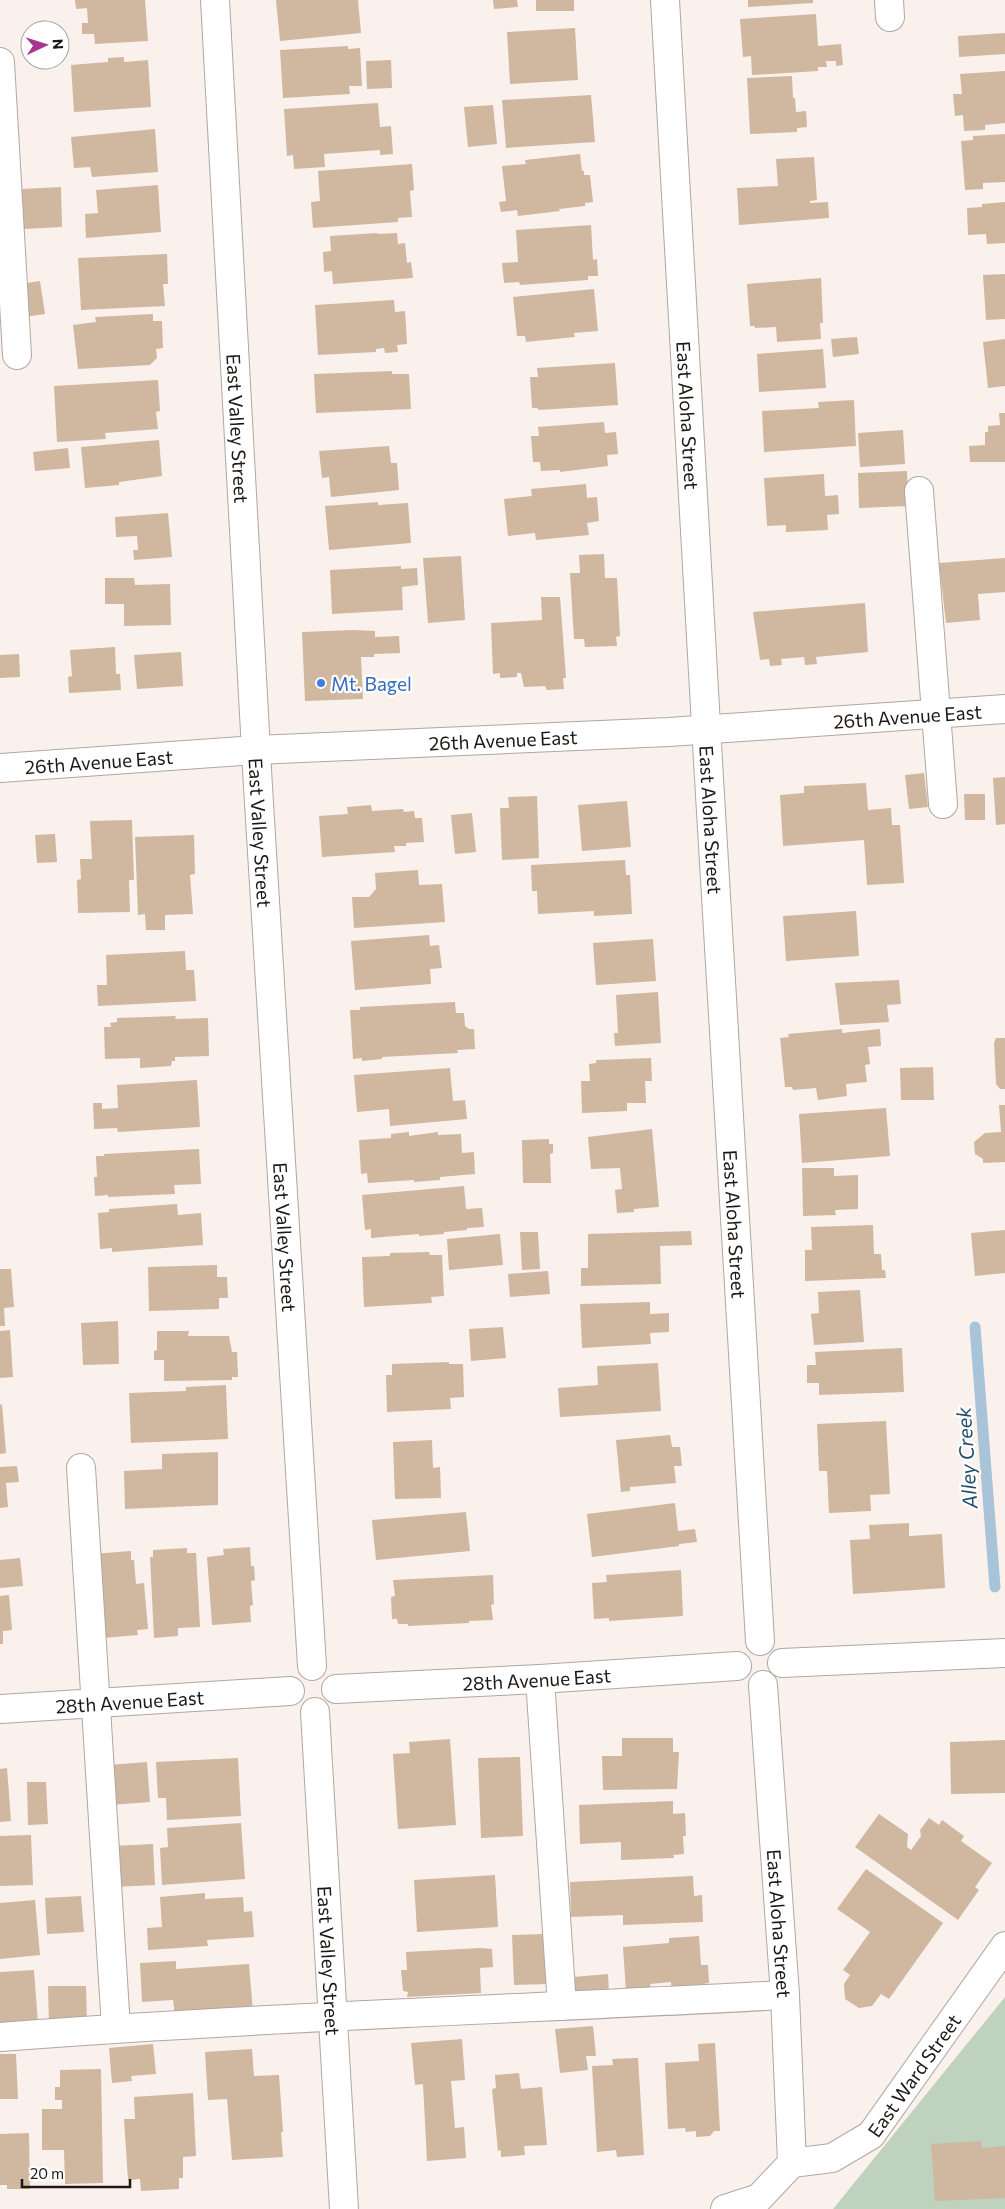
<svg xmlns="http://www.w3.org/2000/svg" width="1005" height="2209" viewBox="0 0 1005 2209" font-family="Commissioner,sans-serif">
  <rect width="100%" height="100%" fill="#fbf1ec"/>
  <!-- green -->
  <path fill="#bed2be" d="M1005 1997V2209H833Z"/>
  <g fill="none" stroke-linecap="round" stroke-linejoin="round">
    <!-- stream -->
    <path stroke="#a9c3d9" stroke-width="11" d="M975 1327 995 1587"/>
  </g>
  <!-- building -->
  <path fill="#cfb7a0" d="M75 0H145L148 41 95 44 94 34H82V23H88L87 8 76 9Z
    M276 0H358L361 33 280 41Z
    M493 0H517L518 7 494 9Z
    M536 0H574V11H536Z
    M748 0H813V3L748 7Z
    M816 14 818 46 841 44 843 65 836 66V61H826L827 67H818V71L752 75 751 56 743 57 740 19Z
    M575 28 578 80 510 84 507 32Z
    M1005 33V54L959 57 958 36Z
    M348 46V49L360 48 362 86H349L350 94 283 98 280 50Z
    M124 57V62L148 60 151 107 74 112 71 65 108 62V58Z
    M391 60 392 88 367 89 366 61Z
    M1005 71V123L985 125V130L964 131 963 115 955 116 953 94H962L960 74Z
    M792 76 793 98H795L796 112 806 111 807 127 797 128V132L750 134 747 78Z
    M591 95 595 142 506 148 502 100Z
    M378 103 380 127 391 126 393 154 380 155V150L324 154 325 167 294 169 293 155 287 156 284 109Z
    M493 105 497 144 468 147 464 107Z
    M155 129 158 172 92 177 90 167 74 168 71 137Z
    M1005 134V182L983 183V189L965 190 961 141 973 140V136Z
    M580 154 582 171H584V175H590L593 202 585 203V206L559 209 560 211 518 216 517 210 501 212 499 202 506 201 502 166 526 164 525 160Z
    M814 157 817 200 810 201V203L828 202 829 218 739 225 737 188 778 186 776 159Z
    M412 164 414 190 410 191 412 217 398 218V222L313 228 311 202 320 201 318 171Z
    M158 185 161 232 86 238 85 214 98 213 96 190Z
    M61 187 62 227 24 229 22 189Z
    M1005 202V243L987 244 986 234 968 235 967 208 982 207V204Z
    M591 225 593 260 597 259 598 276H588V280L520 285 519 282 504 283 502 263 518 262 516 230Z
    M377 233 378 234 397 233 398 244 405 243 407 263 411 262 413 278 333 284 332 271 324 272 323 252 331 251 330 236Z
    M167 254 168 284H163L165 306 81 310 78 258Z
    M1005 274V319L986 320 983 275Z
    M821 278 823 323H820L821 339 777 342 776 327 755 328V326H750L747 284Z
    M40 281 45 314 24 317 20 284Z
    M594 289 598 331 574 333 575 337 526 342 525 336H517L513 297Z
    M394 300 395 312 405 311 407 344 397 345 398 352 385 353 384 348 376 349V352L318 355 315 305Z
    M153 314V321H162L163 348 156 349 157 358 150 365 78 369 73 325 96 322 95 317Z
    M857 337 859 354 833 357 831 339Z
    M1005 339V386L988 388 983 342Z
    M823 349 826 388 759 392 757 354Z
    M615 363 618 405 539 410 537 408H532L530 377H538L537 368Z
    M392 371V374H409L411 409 316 413 314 374Z
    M158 380 160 411 156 412 158 429 105 433 106 439 57 442 54 386Z
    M854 400 856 446 764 452 762 411 819 408 818 402Z
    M999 413H1005V462H970L969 446 985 445V432H988V426L1000 425Z
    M604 422 605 433 616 432 618 454 607 455 608 466 560 472V470L541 471 540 462H533L531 436H539L538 427Z
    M903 430 905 464 860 467 858 433Z
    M159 440 162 476 119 482V485L85 488 81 447Z
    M389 446 391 463H397L399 490 331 497 329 477 322 478 319 451Z
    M68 448 70 468 35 471 33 452Z
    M907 471 908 506 859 508 858 473Z
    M824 474 825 496 838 495 839 514 827 515 828 530 786 532V525L767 526 764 478Z
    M586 484 587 498 597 497 599 521 587 523 589 535 536 540 535 533 508 536 504 499 532 496 531 489Z
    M378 502V505L408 503 411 543 329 550 325 506Z
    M168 513 172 557 134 560 133 550H138L137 536 116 537 115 517Z
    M604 554 605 578H617L620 636 616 637 617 646 585 647 584 639H574L570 573H580L579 555Z
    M461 556 465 620 428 623 423 558Z
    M1005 558V592L978 594 980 620 946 623 939 563Z
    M401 566V569L417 568 418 585 402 587 403 610 332 614 330 570Z
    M105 578H134L135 585 170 584 171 625 124 626V604H105Z
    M541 597H560L566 678H563L564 689 547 690 545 686 524 687 521 673H517V677L500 678V673L493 674 491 623 542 620Z
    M865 603 868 652 816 657 817 664 805 665 804 657 781 659 782 665 770 666 769 659 760 660 753 612Z
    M353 630 375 631V637L399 636 400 653 374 654V657H361L363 699 305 701 302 632Z
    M115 647 116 674H120L121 690 69 693 68 677 72 676 70 650Z
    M181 652 183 686 137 689 134 655Z
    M19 654 20 677 0 678V655Z
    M924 773 928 807 909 809 905 775Z
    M1005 777V824L996 825 993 778Z
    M866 783 868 810 891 808 892 825H900L904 883 867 885 864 840 783 846 780 795 804 793V786Z
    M964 794H985V820H965Z
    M537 796 539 858 502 860 500 808H509L508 797Z
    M627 801 631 847 582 851 578 805Z
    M371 805 372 811 403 809 404 812 414 811 415 818H422L424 842 406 843V846H394L395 852 322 857 319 816 348 814 347 807Z
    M472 813 476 852 455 854 451 815Z
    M132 820 134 880H129L130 912 78 913 77 880 81 879 80 859H92L90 821Z
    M55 834 57 862 37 863 35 835Z
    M194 835 195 874 190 875 193 914 165 915V930H146L145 914 138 915 135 837Z
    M625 860 626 875H630L632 914 594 916V911L538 914 537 891H532L531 865Z
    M418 870 419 885 442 884 445 922 354 928 352 897H369L376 889 375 873Z
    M856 911 859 956 786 961 783 916Z
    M429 935 430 946 439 945 442 968 430 969 431 984 355 990 351 941Z
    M653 939 656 981 596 985 593 943Z
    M185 951 186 970H194L196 1001 98 1006 97 985H107L106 955Z
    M899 980 901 1004 887 1005 889 1022 840 1025 835 983Z
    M658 992 661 1043 615 1046 614 1033H618L616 995Z
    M455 1002 456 1013H464L465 1026 469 1029H474L475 1049 457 1050 458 1053 382 1057V1059L362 1061V1058L353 1059 350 1010H360V1007Z
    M176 1016 175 1019 208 1018 209 1056 175 1057V1061H172L171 1066 140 1068V1058L105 1059 104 1027H111L110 1023 117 1022V1018Z
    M842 1029V1033L880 1029 881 1046 868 1047 870 1064 865 1065 867 1082 846 1084 847 1096 818 1100 816 1088 793 1090 792 1087H785L780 1038 789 1037 788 1034Z
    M996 1038H1005V1089H1000L996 1084 994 1043Z
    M651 1058 652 1081H645L646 1103H627V1111L582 1113 581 1081H590L589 1064 596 1063V1060Z
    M933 1067 934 1100H901L900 1068Z
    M450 1068 453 1101 465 1100 467 1119 390 1126 389 1109 357 1112 354 1075Z
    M197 1080 200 1127 118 1132 117 1128 94 1129 93 1103H102V1109L118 1108 117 1085Z
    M999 1105H1005V1162L983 1163V1159L975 1154 974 1142 985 1133 1001 1132Z
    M886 1108 890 1156 802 1163 799 1114Z
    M652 1129 659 1207 634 1209V1212L617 1213 615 1190 622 1189 620 1168 591 1169 588 1137Z
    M409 1132V1136L438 1132V1135L461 1134 462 1153 474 1152 475 1174 440 1177V1180L414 1182V1180L368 1183 367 1173 361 1174 359 1140 391 1138V1134Z
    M549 1139V1144H553V1153L550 1154 551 1183H523L522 1140Z
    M199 1149 201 1184 174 1185 175 1194 108 1197V1195L95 1196 94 1177H97L96 1156H104V1154Z
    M802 1168H834V1176L858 1175V1209L835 1210 836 1215 803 1216Z
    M464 1186 466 1209 482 1208 484 1227 467 1228V1230L444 1232V1234L419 1236V1234L371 1238V1229L365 1230 362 1195Z
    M177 1204 178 1215 201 1213 203 1245 112 1252V1248L100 1249 98 1213 109 1212V1209Z
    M873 1225 874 1254H881L882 1270H885L886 1278 805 1281V1250H812L811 1227Z
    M1005 1230V1273L975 1276 971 1233Z
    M691 1231 692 1245 660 1246 661 1284 581 1286V1268H588V1234Z
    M520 1232H538L540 1269 522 1270Z
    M500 1234 503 1265 449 1270 447 1239Z
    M429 1252 430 1255H442L444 1296 431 1297 432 1303 364 1307 362 1257 390 1256V1253Z
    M217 1265V1277H227L228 1298H219V1309L149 1311 148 1267Z
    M0 1269H11L14 1307 4 1308 5 1326H0Z
    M548 1271 550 1294 510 1297 508 1274Z
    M860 1290 864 1342 814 1345 811 1314 819 1313 818 1292Z
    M650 1302V1314L669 1313V1332L650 1333 651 1344 582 1348 580 1304Z
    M118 1321 119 1364 83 1365 81 1323Z
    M503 1327 506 1358 471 1361 469 1329Z
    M10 1330 13 1377 0 1378V1331Z
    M157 1331H189L188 1336H229L232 1352H237L238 1377H232V1380L164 1381V1360H154V1351L157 1350Z
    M902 1348 904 1392 819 1395V1383H807V1365H816L815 1352Z
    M449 1362V1364H463L464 1397 450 1398 451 1409 387 1412 386 1375H392V1364Z
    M658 1363 661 1411 560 1417 558 1388 598 1385 597 1366Z
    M226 1385 228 1439 131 1443 129 1393 186 1391V1387Z
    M2 1404 6 1453 0 1454V1405Z
    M886 1421 890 1494 870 1495 871 1511 829 1513 827 1471H819L817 1424Z
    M670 1435 672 1447H680L682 1466H674L676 1483 630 1487V1491L621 1492 616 1440Z
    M432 1440 433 1468 440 1467 441 1498 395 1499 393 1442Z
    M218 1452V1505L125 1509 124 1471 162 1469V1454Z
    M17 1466 19 1482 6 1483 8 1507 0 1508V1467Z
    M675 1503 678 1531 695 1529 697 1542 679 1544V1546L592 1557 587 1514Z
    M466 1512 470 1551 376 1560 372 1520Z
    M909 1523V1536L942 1534 945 1588 853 1594 850 1540 870 1539 869 1525Z
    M250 1547 251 1566H254L255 1580 251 1581 253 1605 250 1606 251 1622 212 1625 207 1557 224 1555 223 1549Z
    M187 1548V1553H196L200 1627 178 1628V1636L154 1638 150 1557H153V1550Z
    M131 1551V1560H134L136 1584 144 1583 148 1629 137 1630 138 1635 103 1638 92 1554Z
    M20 1558 23 1586 0 1588V1560Z
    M681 1570 683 1616 609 1621V1618L594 1619 592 1583 607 1582 606 1575Z
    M493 1575 494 1604 491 1605 493 1620 469 1621V1623L408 1626V1624H398L397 1619H392L391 1597 395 1596 393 1580Z
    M9 1595 12 1630 3 1631V1644H0V1596Z
    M622 1738H673V1752H679L677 1789 603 1790 602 1756H622Z
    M450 1739 456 1825 398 1829 393 1754 410 1753 409 1742Z
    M1005 1740V1793L951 1794 950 1742Z
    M520 1757 523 1836 481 1838 478 1758Z
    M238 1758 241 1816 167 1820 166 1798H158L156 1762Z
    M147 1762 150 1802 111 1805 108 1765Z
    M7 1768 11 1821 0 1822V1769Z
    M27 1782H46L48 1824 28 1825Z
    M673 1801V1814L685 1813 686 1836H683L684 1854 673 1855 674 1858 621 1860V1842L580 1844 579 1805Z
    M879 1814 908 1834 907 1847 911 1850 921 1836 920 1830 929 1818 939 1825 942 1820 964 1836 961 1841 992 1863 975 1887 979 1890 958 1920 855 1847Z
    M241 1823 245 1879 162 1885 160 1848 168 1847 167 1828Z
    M31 1835 33 1885 0 1886V1836Z
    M153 1844 155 1885 115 1887 113 1846Z
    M866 1869 943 1923 889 1999 881 1994 872 2006 859 2008 845 1999 844 1984 850 1975 843 1970 870 1932 837 1909Z
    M495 1875 498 1927 417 1932 414 1880Z
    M693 1876 694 1896 702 1895 703 1922 623 1925V1915L571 1917 570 1882Z
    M205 1893V1899L243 1897 244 1912 252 1911 254 1937 207 1940 208 1946 148 1950 147 1928 162 1927 160 1897Z
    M81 1896 84 1932 47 1934 45 1898Z
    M35 1900 40 1955 0 1959V1903Z
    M543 1934 546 1984 514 1985 512 1935Z
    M699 1936 701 1965H708L709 1983 702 1984V1988L672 1991 671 1982 650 1984 651 1990 626 1992 623 1947 669 1943V1938Z
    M480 1948 492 1949 493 1967 480 1968 481 1993 407 1997 408 1992 403 1991 401 1970H407L406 1952Z
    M176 1961V1969L249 1964 253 2012 175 2016 173 2000 142 2002 140 1963Z
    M34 1970 38 2024 0 2027V1972Z
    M608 1974 609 1994 575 1997 573 1977Z
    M48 1986H86L87 2024 49 2025Z
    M593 2026 596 2056H586L588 2070 560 2073 555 2029Z
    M462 2039 465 2080 451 2081 455 2128 464 2127 466 2158 427 2161 423 2084 415 2085 411 2043Z
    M715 2043 720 2131H714L710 2136 696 2137V2131L686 2132 685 2128 668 2129 665 2063 699 2061 698 2044Z
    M153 2044 156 2074 131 2076 132 2081 112 2083 109 2048Z
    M252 2049 254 2076 279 2075 283 2132H281L283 2157 232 2160 227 2099 208 2100 205 2052Z
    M0 2054H16L18 2099H0Z
    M638 2058 644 2155 617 2157 616 2150 597 2152 592 2066 613 2065 612 2059Z
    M101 2069 103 2183 65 2184 64 2150H42V2109H62V2100H55V2087H60V2070Z
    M519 2073 521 2089 542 2087 547 2145 524 2146 525 2155 501 2157V2150L498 2151 492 2089 496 2088 495 2075Z
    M193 2093 196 2156 183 2157V2178H179V2189L141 2191 140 2179 128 2180 124 2119H135L134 2097Z
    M29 2133 30 2189H7V2185H0V2134Z
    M981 2141 982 2148 1005 2146V2198L935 2201 931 2144Z"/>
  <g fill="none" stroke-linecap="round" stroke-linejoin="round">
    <defs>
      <g id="minor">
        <path id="s1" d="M215 0 258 787 312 1666"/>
        <path id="s2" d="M665 0 708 761 760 1641"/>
        <path d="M889 0 890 17"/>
        <path d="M0 62 17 355"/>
        <path d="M919 491 943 804"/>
        <path id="s3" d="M0 768 256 750 669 732 1005 709"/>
        <path d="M81 1468 116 2028"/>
        <path d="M782 1663 1005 1653"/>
        <path d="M540 1679 562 2006"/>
        <path id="s4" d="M763 1685 785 1995 792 2163"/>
        <path id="s5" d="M336 1689 540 1679 737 1666"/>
        <path id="s6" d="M0 1709 290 1691"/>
        <path id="s7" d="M315 1712 344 2209"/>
        <path d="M0 2037C261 2017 523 2009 785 1995"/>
        <path id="s8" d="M792 2163 832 2158 871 2135 1005 1946"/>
        <path d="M725 2209 759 2198 792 2163"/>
      </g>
    </defs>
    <!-- minor casing -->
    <use href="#minor" stroke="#b0a7a2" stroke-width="30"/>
    <!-- minor -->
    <use href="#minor" stroke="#fff" stroke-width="28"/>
  </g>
  <!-- markers -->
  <circle fill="#3f7fe0" stroke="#fff" stroke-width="2" cx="321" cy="683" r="5"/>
  <g text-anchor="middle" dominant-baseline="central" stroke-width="4.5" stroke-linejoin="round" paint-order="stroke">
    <!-- street labels -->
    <g font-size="19" fill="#1b1816" stroke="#fff">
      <text stroke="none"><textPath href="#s2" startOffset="416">East Aloha Street</textPath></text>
      <text stroke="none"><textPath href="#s1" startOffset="429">East Valley Street</textPath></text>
      <text stroke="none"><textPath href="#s3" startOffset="909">26th Avenue East</textPath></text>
      <text stroke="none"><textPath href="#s3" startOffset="504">26th Avenue East</textPath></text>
      <text stroke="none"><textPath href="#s3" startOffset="99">26th Avenue East</textPath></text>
      <text stroke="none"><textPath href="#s2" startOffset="821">East Aloha Street</textPath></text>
      <text stroke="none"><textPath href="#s1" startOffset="834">East Valley Street</textPath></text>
      <text stroke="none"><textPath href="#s2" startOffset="1226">East Aloha Street</textPath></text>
      <text stroke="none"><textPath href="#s1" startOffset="1239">East Valley Street</textPath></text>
      <text stroke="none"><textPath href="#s5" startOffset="201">28th Avenue East</textPath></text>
      <text stroke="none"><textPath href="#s6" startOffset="130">28th Avenue East</textPath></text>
      <text stroke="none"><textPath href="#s4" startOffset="239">East Aloha Street</textPath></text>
      <text stroke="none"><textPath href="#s7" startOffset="249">East Valley Street</textPath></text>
      <text stroke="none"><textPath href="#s8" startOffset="159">East Ward Street</textPath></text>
    </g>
    <!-- shop labels -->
    <g font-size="19" fill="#366cbe" stroke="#fff" text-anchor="start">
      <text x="331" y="683">Mt. Bagel</text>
    </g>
    <!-- water labels -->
    <g font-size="20" font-style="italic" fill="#1f4c6b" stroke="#fff">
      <text transform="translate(966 1458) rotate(-94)">Alley Creek</text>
    </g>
  </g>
  <!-- north arrow -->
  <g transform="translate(45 45) rotate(86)"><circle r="24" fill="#ffffff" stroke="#a4a3a2"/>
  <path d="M0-4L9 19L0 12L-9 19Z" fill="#a73591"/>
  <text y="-8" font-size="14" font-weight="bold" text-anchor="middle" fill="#1b1816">N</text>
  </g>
  <!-- scale -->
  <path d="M22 2179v8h108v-8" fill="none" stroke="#1b1816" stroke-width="2.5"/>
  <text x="30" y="2179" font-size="15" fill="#1b1816" stroke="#ffffff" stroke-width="4" paint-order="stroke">20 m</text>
</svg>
